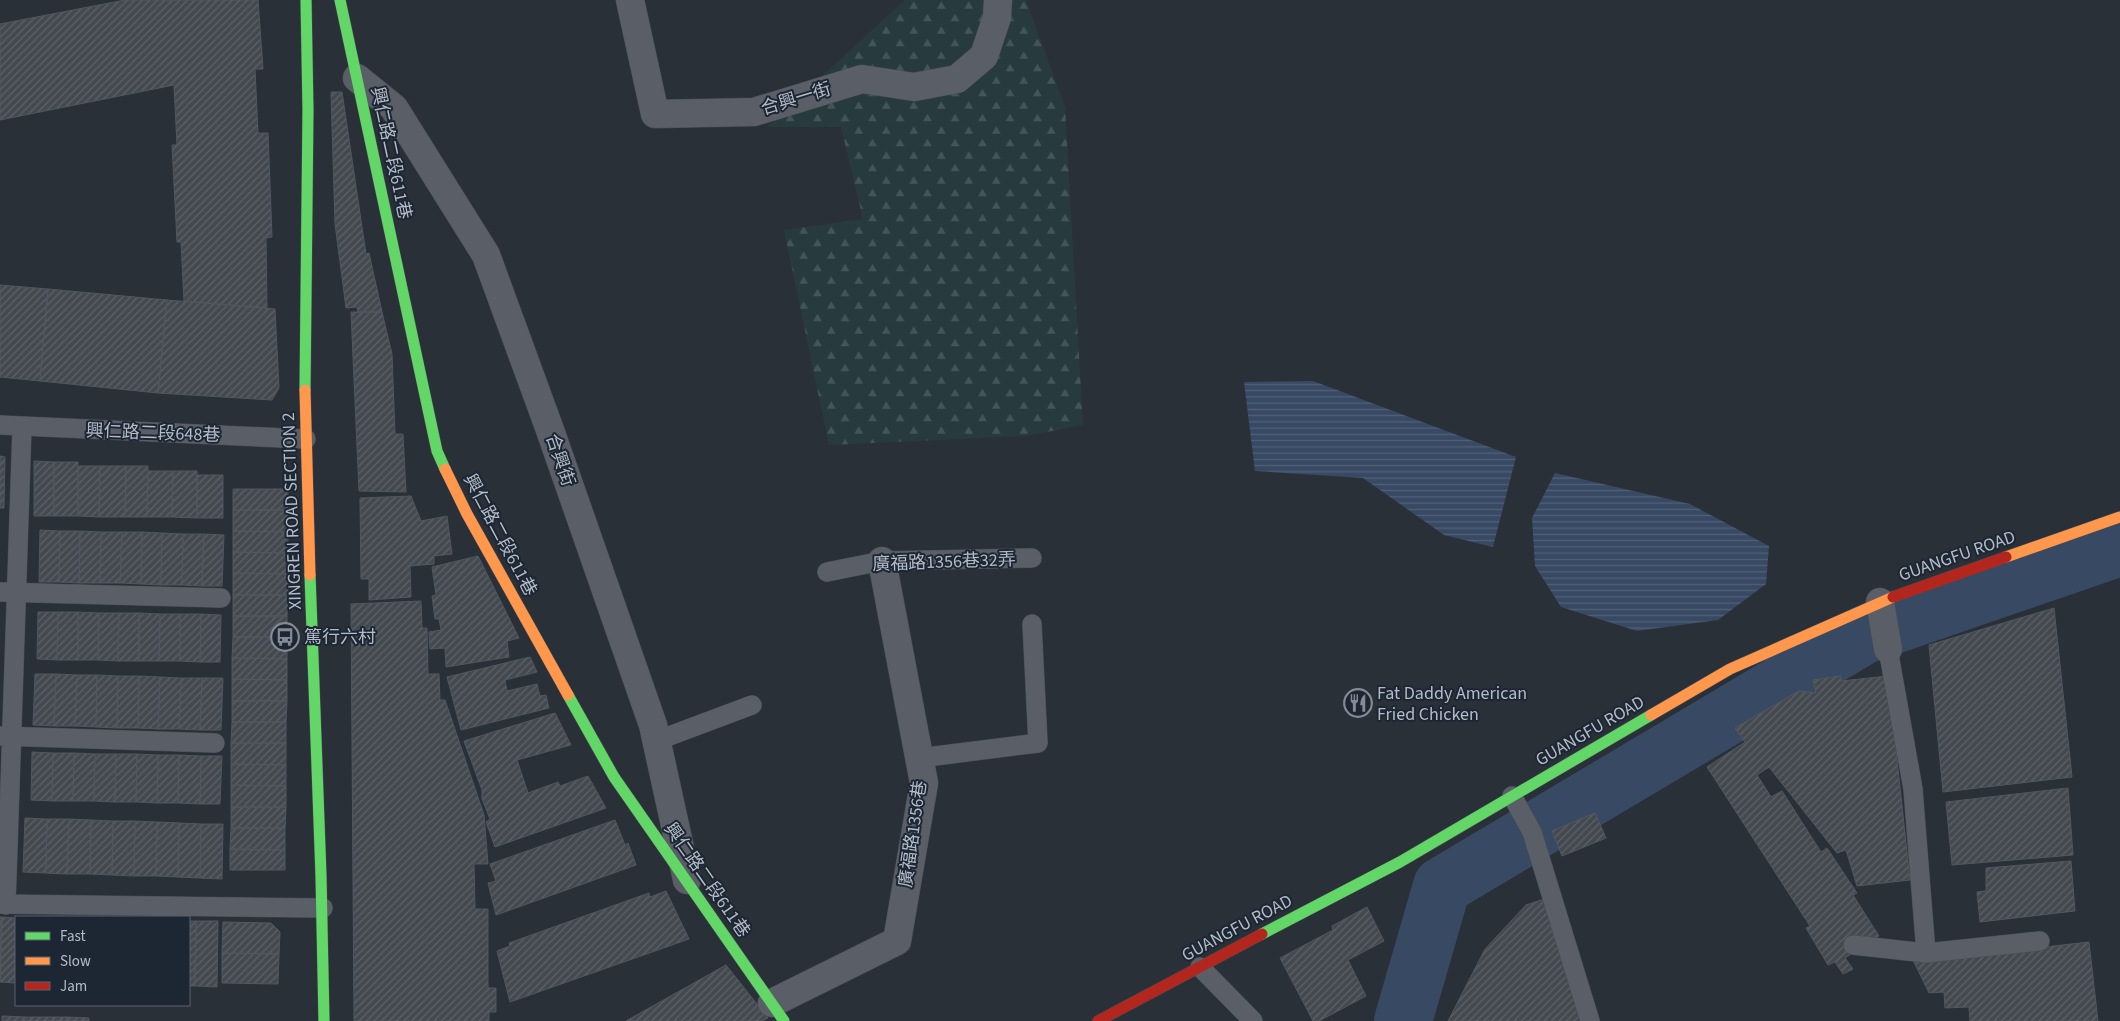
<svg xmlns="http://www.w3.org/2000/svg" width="2120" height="1021" viewBox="0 0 2120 1021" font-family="'Source Sans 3','Noto Sans TC',sans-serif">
  <defs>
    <pattern id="forest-firs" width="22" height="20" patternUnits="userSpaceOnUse" patternTransform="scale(1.25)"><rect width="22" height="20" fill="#273a3e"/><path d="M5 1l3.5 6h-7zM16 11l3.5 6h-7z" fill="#445559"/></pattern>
    <pattern id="water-rules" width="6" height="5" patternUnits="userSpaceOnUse" patternTransform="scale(1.25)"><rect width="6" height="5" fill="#384963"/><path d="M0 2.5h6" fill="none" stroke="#526178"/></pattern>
    <pattern id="building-hatch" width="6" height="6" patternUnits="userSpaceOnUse" patternTransform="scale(1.25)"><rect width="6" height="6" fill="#444950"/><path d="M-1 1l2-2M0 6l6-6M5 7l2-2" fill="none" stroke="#5d6168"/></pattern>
  </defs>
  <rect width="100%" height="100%" fill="#2a3038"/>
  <!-- forest -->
  <path fill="url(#forest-firs)" d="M905 0H1026L1065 107 1083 425 1026 436 829 445 784 230 863 219 841 127H767Z"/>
  <!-- water -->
  <path fill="url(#water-rules)" d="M1313 381 1516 457 1493 547 1444 535 1363 478 1255 471 1244 382Z
    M1555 473 1690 504 1769 546 1766 584 1718 620 1637 631 1561 607 1535 566 1532 518Z"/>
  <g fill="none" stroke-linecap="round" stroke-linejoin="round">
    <!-- river -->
    <path stroke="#384963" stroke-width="58" d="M1403 1021 1442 886 1864 635 2120 547"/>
  </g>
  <!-- building -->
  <path fill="url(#building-hatch)" stroke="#52575f" d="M125 0H258L263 69H255L258 133H268L272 237 266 238 267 308 184 301 181 242H177L172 145H177L174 85 0 120V24Z
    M331 92H342L366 254 369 253 382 312H358L357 307 346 308 335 224Z
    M0 285 48 289 40 381 0 377Z
    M48 289 167 300 158 393 40 381Z
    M167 300 275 309 279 388 272 400 158 393Z
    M351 312H382L392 354 395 434H403L406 492 359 491Z
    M0 456 5 457 4 508H0Z
    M34 461 54 462V516H34Z
    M54 462H78V516H54Z
    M78 466H100L99 517 78 516Z
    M100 466H126L125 517H99Z
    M126 466H148L147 517H125Z
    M148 471H173L172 517H147Z
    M173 471H197V518L172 517Z
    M197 475H223V518H197Z
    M233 489H288V510H233Z
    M411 496 421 521 447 516 452 554 434 556V564L410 566 411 597 369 600V579H361L360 498Z
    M233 510H288V532L233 531Z
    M40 530 60 531 59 582H39Z
    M60 531H80L79 583 59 582Z
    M80 531 101 532 100 583H79Z
    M233 531 288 532V553L233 552Z
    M101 532H122L120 583H100Z
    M122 532H142L141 584 120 583Z
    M142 532 162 533 161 585 141 584Z
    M162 533 183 534 182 585H161Z
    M183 534H204L202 586 182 585Z
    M204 534 224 535 222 586H202Z
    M233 552 288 553V574L233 573Z
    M478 556 519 638 507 641 509 657 446 667 445 648 430 649 429 632 441 630 439 619H435L432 596 436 595 432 567Z
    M233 573 288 574V595H233Z
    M233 595H288L287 616H233Z
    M421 601 422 628H427L428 674H439L440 700H445L484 815 488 864H474L475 909H488V988H496V1012H489V1021H354L351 604Z
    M2054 608 2072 777 1943 792 1929 645Z
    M38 612H58L57 660 37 659Z
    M58 612H78V660H57Z
    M78 612 99 613 98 660H78Z
    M99 613H119L118 661 98 660Z
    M119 613H139V661H118Z
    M139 613 160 614 159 661H139Z
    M160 614H180V661H159Z
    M180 614H201L200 662 180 661Z
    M201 614 221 615 220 662H200Z
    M233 616H287V637H233Z
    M233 637H287V659L232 658Z
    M530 657 537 672 505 680 507 691 537 684 540 696 546 695 549 708 461 730 447 677Z
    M232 658 287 659V680L232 679Z
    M35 674H56L54 726 33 725Z
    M56 674 77 675 75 726H54Z
    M77 675H97L96 727 75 726Z
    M97 675 118 676 117 728 96 727Z
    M118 676H139L138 728H117Z
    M139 676 160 677 158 729 138 728Z
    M1841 676V681L1888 676 1910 880 1857 886 1846 850 1837 853 1769 767 1757 775 1771 797 1782 791 1821 852 1827 848 1857 893 1853 895 1879 936 1845 958 1853 969 1843 974 1835 962 1828 965 1806 928 1810 926 1707 767 1745 742 1735 728 1799 691 1816 693 1813 680Z
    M160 677 181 678 179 729H158Z
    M181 678H202L200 730 179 729Z
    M202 678H223L221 730H200Z
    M232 679 287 680V701H232Z
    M232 701H287L286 722H232Z
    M555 713 571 745 517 760 528 793 558 782 560 786 588 776 606 808 495 847 486 822 490 819 482 799V790L464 741Z
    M232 722H286V743H231Z
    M231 743H286V765L231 764Z
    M32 752 53 753 52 801 31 800Z
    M53 753H74L73 801H52Z
    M74 753 95 754 94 801H73Z
    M95 754H116L115 802 94 801Z
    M116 754H137L136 802H115Z
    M137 754 158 755 157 803 136 802Z
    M158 755H179L178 803H157Z
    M179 755 201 756 200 804 178 803Z
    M201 756H222L220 804H200Z
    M231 764 286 765V786L231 785Z
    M231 785 286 786V807H231Z
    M2068 788 2073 855 1952 865 1946 802Z
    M231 807H286L285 828H231Z
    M1595 813 1606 838 1562 856 1552 831Z
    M25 818 47 819 46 873 23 872Z
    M47 819H69L67 874 46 873Z
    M69 819 91 820 90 874H67Z
    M91 820 113 821 112 875 90 874Z
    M615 820 625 845 628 843 636 865 496 915 488 883 496 881 490 864Z
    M113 821H135L134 876 112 875Z
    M135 821 157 822 156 876H134Z
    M157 822 179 823 178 877 156 876Z
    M179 823 201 824 200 878 178 877Z
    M201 824H223L222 879 200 878Z
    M231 828H285V850L230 849Z
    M230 849 285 850V870H230Z
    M2071 861 2075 911 1980 922 1977 892 1986 891V868Z
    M666 891 689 939 510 1002 497 951 510 946 509 943 649 893 650 897Z
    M1544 899 1582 1021H1448L1485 949 1526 905Z
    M1367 907 1384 941 1348 960 1366 996 1319 1021H1313L1280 958 1333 930 1332 926Z
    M0 917H2L0 982Z
    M2 917 16 918V983L0 982Z
    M189 921H196L195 986H189Z
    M196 921H218L217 987 195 986Z
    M223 922 271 923 280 932 279 954 222 953Z
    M2089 942 2098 1021H1970L1969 1007 1945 1008 1944 992 1929 993 1914 962Z
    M222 953 279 954 278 984 222 983Z
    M726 965 768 1018 762 1021H626Z
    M2 1016 24 1017V1021H2Z
    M24 1017H46V1021H24Z
    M46 1017H67V1021H46Z
    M67 1017 89 1018V1021H67Z"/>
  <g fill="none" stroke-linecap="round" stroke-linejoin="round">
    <defs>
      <path id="lane" d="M0 425 306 439
        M827 572 882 561 1032 558
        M0 592 221 598
        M1888 649 1913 789 1926 953
        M1 736 215 743
        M656 741 752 705
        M919 758 1038 743 1032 624
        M1512 796 1532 832 1590 1021
        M0 904 323 908
        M6 905 22 427
        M1853 945 1926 953 2040 941
        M1200 967 1253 1021"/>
      <path id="street" d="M630 0 655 114 754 112 862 79 914 87 957 79 984 56 997 17 998 0
        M357 78 394 108 486 255 550 430 653 725 687 880
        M1880 602 1888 649
        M772 1003 897 941 924 783 882 561"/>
      <path id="fast" d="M340 0 437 451 445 469
        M305 390 308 110 306 0
        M310 575 321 876 324 1021
        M568 695 614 777 784 1021
        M1262 934 1400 862 1651 715"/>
      <path id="slow" d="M305 390 310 575
        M445 469 467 514 568 695
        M2006 557 2120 517
        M1651 715 1730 669 1893 597"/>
      <path id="jam" d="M1893 597 2006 557
        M1098 1021 1262 934"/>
    </defs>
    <!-- lane casing -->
    <use href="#lane" stroke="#484c53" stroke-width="20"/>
    <!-- street casing -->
    <use href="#street" stroke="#484c53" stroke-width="29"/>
    <!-- fast casing -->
    <use href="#fast" stroke="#484c53" stroke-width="12"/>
    <!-- slow casing -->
    <use href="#slow" stroke="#484c53" stroke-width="12"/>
    <!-- jam casing -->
    <use href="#jam" stroke="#484c53" stroke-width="12"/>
    <!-- lane -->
    <use href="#lane" stroke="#5a5e66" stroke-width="19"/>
    <!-- street -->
    <use href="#street" stroke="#5a5e66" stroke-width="28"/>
    <!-- fast -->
    <use href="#fast" stroke="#63d668" stroke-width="11"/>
    <!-- slow -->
    <use href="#slow" stroke="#ff974d" stroke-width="11"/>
    <!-- jam -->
    <use href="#jam" stroke="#b3261e" stroke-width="11"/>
  </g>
  <!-- icons -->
  <defs>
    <symbol id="bus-ring" viewBox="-11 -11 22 22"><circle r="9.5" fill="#1d2633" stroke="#848b96" stroke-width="1.5"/><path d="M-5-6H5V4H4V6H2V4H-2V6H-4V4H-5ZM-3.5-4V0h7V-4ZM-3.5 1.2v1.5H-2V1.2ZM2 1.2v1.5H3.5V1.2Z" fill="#848b96"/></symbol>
    <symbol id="restaurant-ring" viewBox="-11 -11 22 22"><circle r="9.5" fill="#1d2633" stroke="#848b96" stroke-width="1.5"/><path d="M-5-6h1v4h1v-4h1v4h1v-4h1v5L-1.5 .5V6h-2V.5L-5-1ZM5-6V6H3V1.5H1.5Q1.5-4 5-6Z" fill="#848b96"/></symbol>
  </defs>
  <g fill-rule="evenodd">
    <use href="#bus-ring" x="269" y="621" width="32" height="32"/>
    <use href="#restaurant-ring" x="1342" y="687" width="32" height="32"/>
  </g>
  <g text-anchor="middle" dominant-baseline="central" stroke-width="4" stroke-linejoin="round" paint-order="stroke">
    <!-- street labels -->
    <g font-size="18" fill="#b4bcc9" stroke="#1d2633">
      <text transform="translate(796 99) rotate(-17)">合興一街</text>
      <text transform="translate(391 153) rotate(78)">興仁路二段611巷</text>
      <text transform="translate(153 433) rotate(2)">興仁路二段648巷</text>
      <text transform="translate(560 460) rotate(71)">合興街</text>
      <text transform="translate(292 511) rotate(-92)">XINGREN ROAD SECTION 2</text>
      <text transform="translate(500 535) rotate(62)">興仁路二段611巷</text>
      <text transform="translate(1957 556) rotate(-19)">GUANGFU ROAD</text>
      <text transform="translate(944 562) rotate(-2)">廣福路1356巷32弄</text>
      <text transform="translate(1590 731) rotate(-30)">GUANGFU ROAD</text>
      <text transform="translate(913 834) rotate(-82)">廣福路1356巷</text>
      <text transform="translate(707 880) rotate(55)">興仁路二段611巷</text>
      <text transform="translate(1237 928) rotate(-28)">GUANGFU ROAD</text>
    </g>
    <!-- poi labels -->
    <g font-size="18" fill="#b4bcc9" stroke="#1d2633" text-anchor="start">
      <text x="304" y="637">篤行六村</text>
      <text x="1377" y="693">Fat Daddy American<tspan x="1377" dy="21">Fried Chicken</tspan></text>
    </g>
  </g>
  <!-- legend -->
  <rect x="15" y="916" width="175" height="90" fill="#1d2633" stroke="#59626f"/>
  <rect x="25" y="932" width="25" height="8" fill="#63d668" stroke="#59626f"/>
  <text x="60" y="941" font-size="15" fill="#b4bcc9">Fast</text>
  <rect x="25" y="957" width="25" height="8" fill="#ff974d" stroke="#59626f"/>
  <text x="60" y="966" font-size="15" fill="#b4bcc9">Slow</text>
  <rect x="25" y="982" width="25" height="8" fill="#b3261e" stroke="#59626f"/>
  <text x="60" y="991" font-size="15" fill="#b4bcc9">Jam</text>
</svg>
